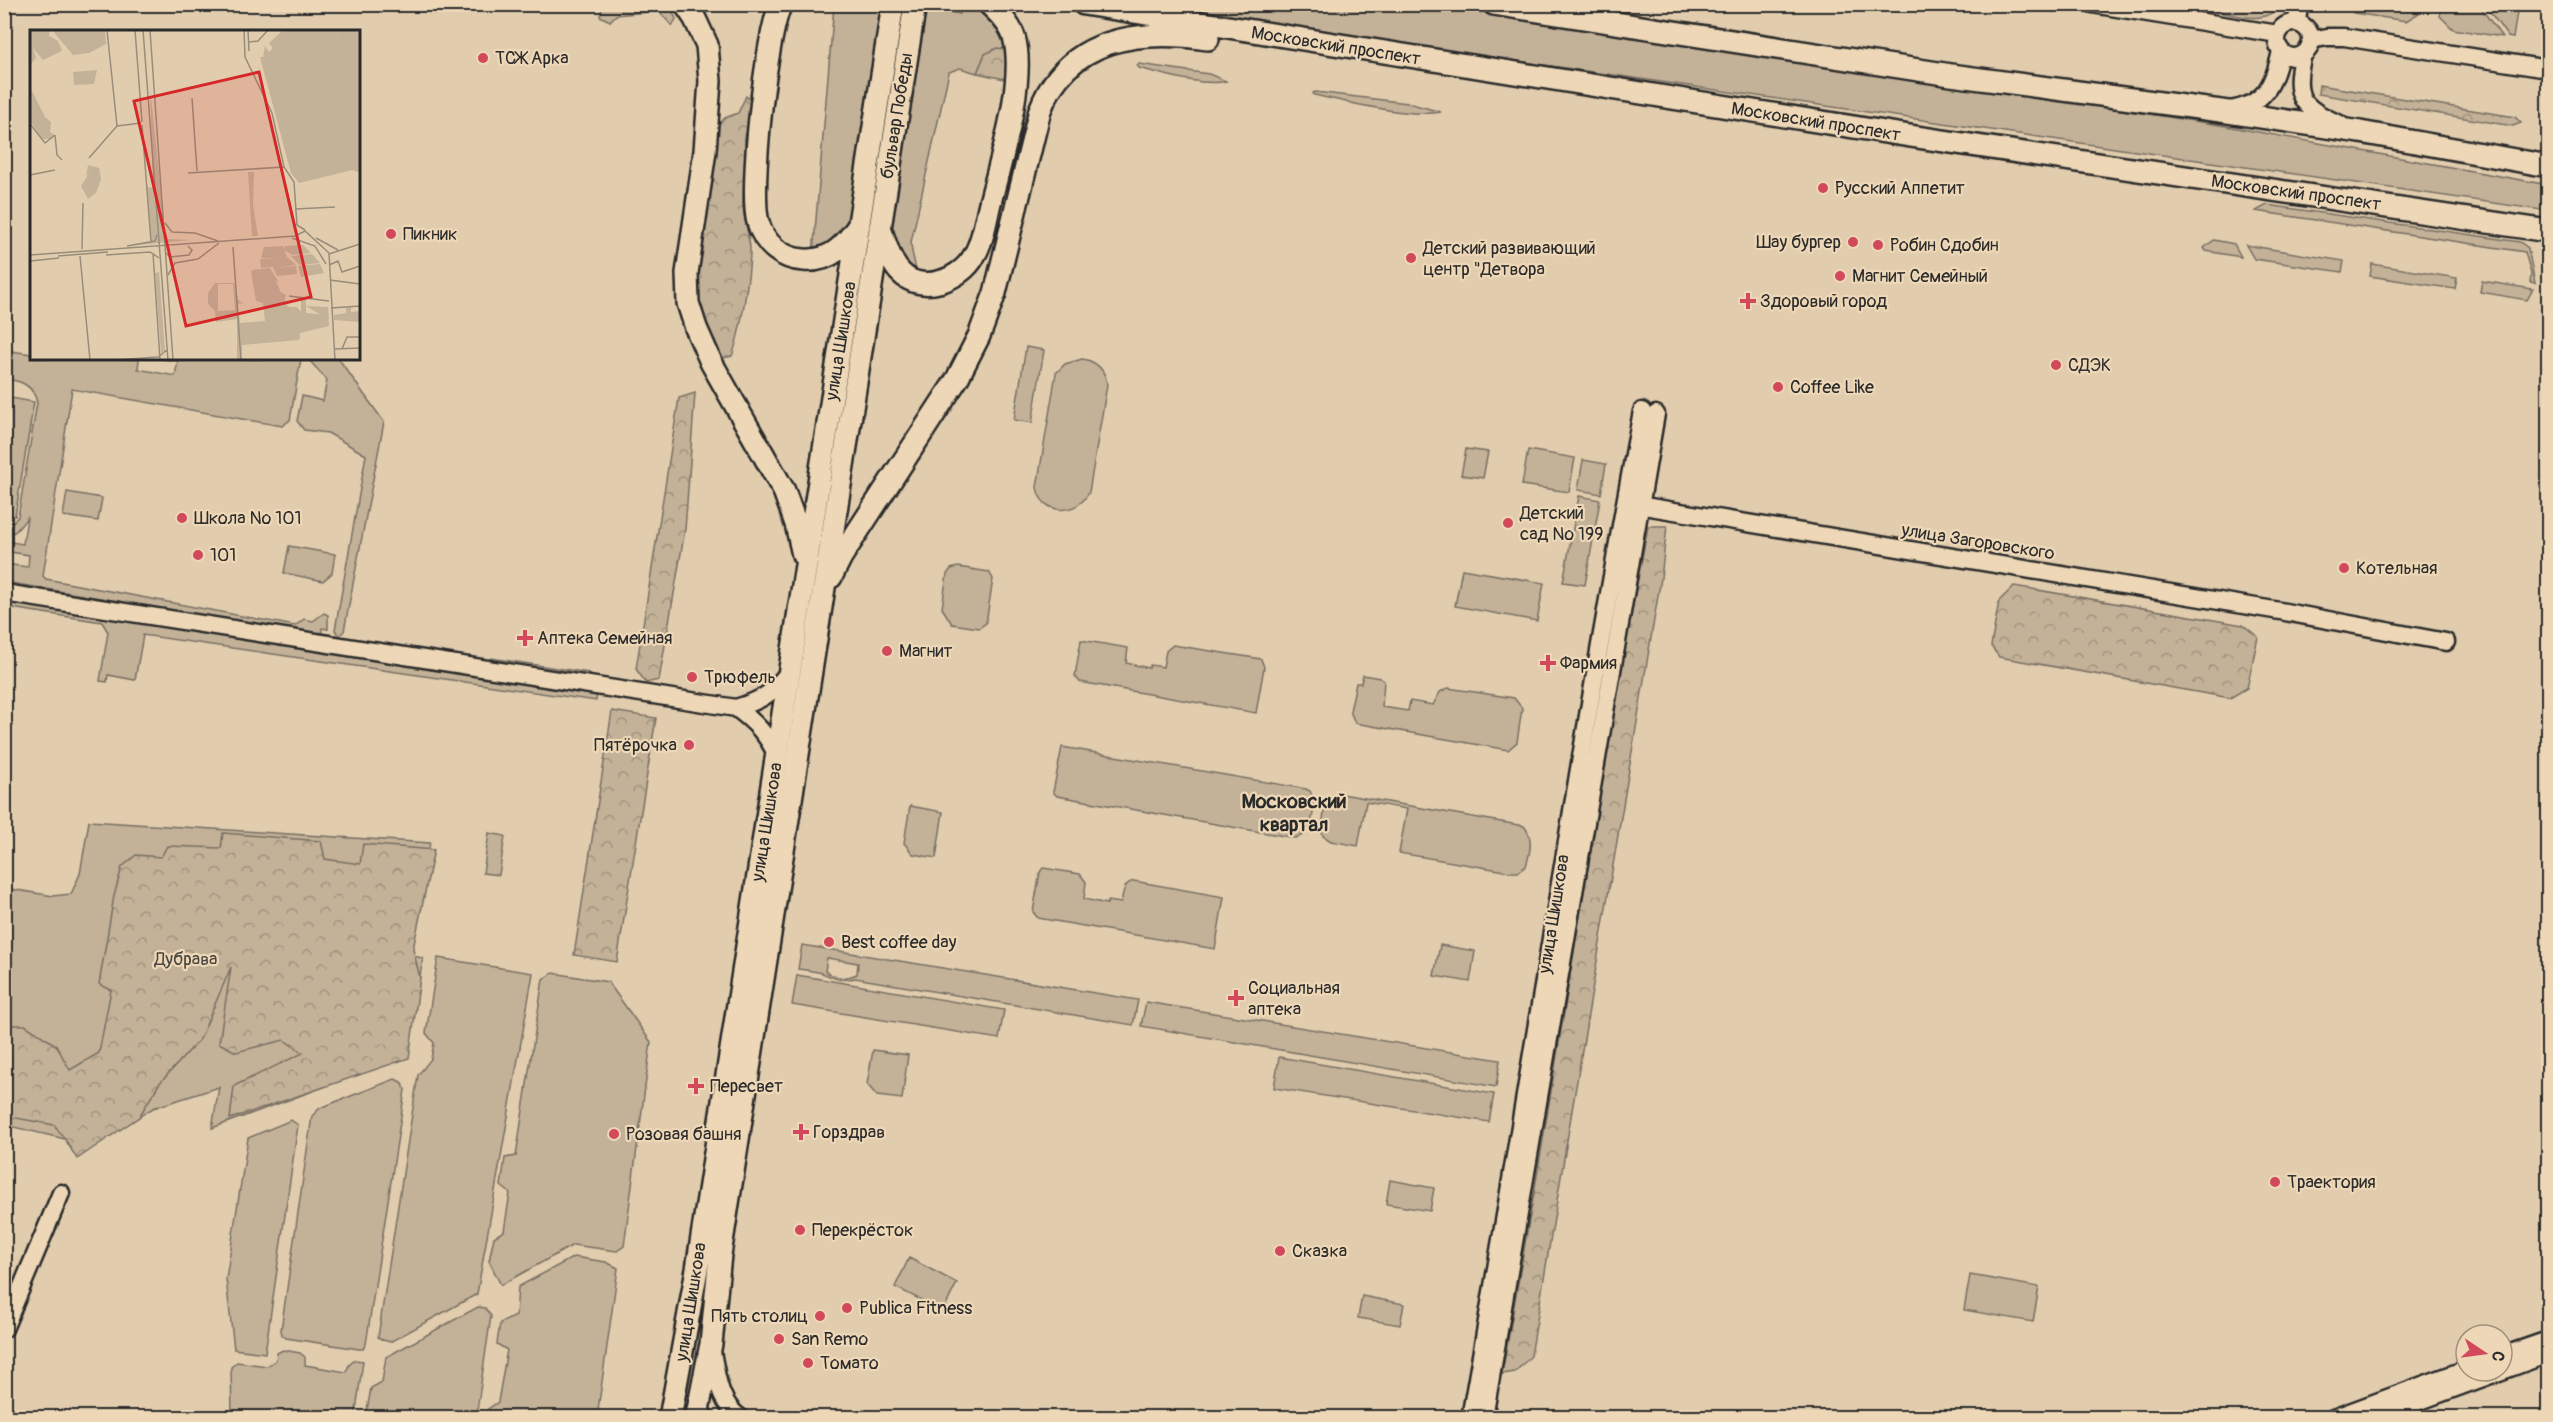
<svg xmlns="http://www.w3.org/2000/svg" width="2553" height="1422" viewBox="0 0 2553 1422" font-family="Pangolin,sans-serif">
  <defs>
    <pattern id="forest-crowns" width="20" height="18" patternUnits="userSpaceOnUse" patternTransform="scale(1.5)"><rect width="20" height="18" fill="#c3b298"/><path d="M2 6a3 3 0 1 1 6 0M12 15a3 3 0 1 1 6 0" fill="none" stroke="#9f917c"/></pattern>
  </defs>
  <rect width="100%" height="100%" fill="#e1cdae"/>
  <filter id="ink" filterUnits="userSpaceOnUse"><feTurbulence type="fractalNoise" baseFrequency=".0167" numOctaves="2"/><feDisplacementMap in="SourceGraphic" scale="12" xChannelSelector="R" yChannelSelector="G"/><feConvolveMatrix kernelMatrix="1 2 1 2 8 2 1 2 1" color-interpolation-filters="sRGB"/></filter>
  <g filter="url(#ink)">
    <!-- green -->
    <path fill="#c3b298" stroke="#776e62" stroke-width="1.5" fill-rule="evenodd" d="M834 5H883L852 207 846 231 813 255Z
      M926 5H941L940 10 960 14 962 5 988 9 1011 50 985 54 977 73 960 68 949 72 911 242C911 253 915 261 916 272L902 257 891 231Z
      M1132 5H1449L2226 126 2548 185V211Z
      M2216 5H2282C2263 24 2248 17 2223 13Z
      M2367 5V4L2421 5 2419 13 2406 21 2354 13Z
      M2442 5H2479L2502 37 2453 29 2440 16Z
      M2485 5H2518L2513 38 2508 37Z
      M1139 64 1209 74 1226 81C1205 87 1162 74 1139 68L1137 65Z
      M1315 92 1408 103 1441 112C1410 118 1347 102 1314 95L1313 93Z
      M2267 205 2520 242 2528 248 2535 283 2530 282 2531 274 2525 252 2256 211Z
      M2214 240 2234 244 2241 257 2206 251 2204 248Z
      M2246 245 2344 261 2342 272 2254 259Z
      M2372 264 2457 278 2455 289 2370 276Z
      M2482 281 2533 289 2527 300 2480 292Z
      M1026 347 1044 350 1032 423 1014 420Z
      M4 350 31 354 32 358 139 359 138 369 175 376 178 361 162 359H301L290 420 282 426 72 389 43 576 46 579 295 626 304 619 313 621 324 613 328 615V629L322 628 321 635 5 582V564L28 567 29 555 4 551 5 541 23 544 27 518 16 531 5 537V529L18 517 37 403C34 386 20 379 5 380V372L8 371 5 370Z
      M338 358 384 422 344 631 339 636 335 630 366 455 328 433 304 430 297 421 302 396 323 401 327 380 308 359Z
      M1082 359C1096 361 1106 370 1107 385L1089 492C1078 516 1041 516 1037 487L1056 373 1065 364Z
      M5 397 34 402 15 516 5 514Z
      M1466 449 1488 452 1483 478 1461 475Z
      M1528 450 1575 458 1569 492 1522 485Z
      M1583 460 1606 464 1601 494 1578 490Z
      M67 492 102 498 98 521 63 516Z
      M1579 496 1600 500 1585 585 1563 582Z
      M289 546 335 554 332 573 323 581 284 573Z
      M958 567 989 572 993 579 986 623 979 628 952 624 942 608 947 574 951 569Z
      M1462 569 1544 583 1537 621 1455 606Z
      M4 593 477 667 491 658 589 673 598 686 596 701 143 635 135 680 108 675 107 682 100 681 108 632 102 622 5 607Z
      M1081 640 1128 648 1126 663 1149 668 1150 665 1163 667 1166 651 1173 645 1261 659 1264 667 1256 713 1080 682 1075 676Z
      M1363 675 1380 678 1384 681 1382 707 1408 711 1410 701 1433 705 1440 692 1448 688 1514 698 1522 708 1517 742 1508 750 1355 723 1350 711 1356 683H1361Z
      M1062 747 1306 789 1310 791C1317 804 1313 825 1303 835L1295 838 1057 796 1053 792Z
      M1342 794 1524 826C1534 838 1530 853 1526 866L1518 872H1511L1399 853 1407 809 1366 802 1358 846 1331 841 1323 836 1322 832C1323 816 1323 796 1342 794Z
      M910 806 943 812 936 858 913 854 904 843Z
      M89 821 430 843 407 947 408 955 423 958 406 1057 212 1128 219 1087 153 1108 96 1143 65 1139 5 1125 4 888 53 896 71 894 80 874Z
      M489 833 505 836 499 875 483 873Z
      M1043 868 1080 874 1086 882 1084 899 1107 904 1108 901 1121 903C1123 894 1123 883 1134 881L1224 897 1215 949 1038 918 1033 912 1040 872Z
      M802 945 1138 1000 1133 1025 855 978C841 982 834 978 822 973 815 971 806 970 798 969ZM827 958 858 963 857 974C846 979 835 979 825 971Z
      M1440 945 1475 951 1470 982 1434 976Z
      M438 958 533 973 477 1294 390 1342 383 1340 378 1337 418 1075 431 1059 434 1043 426 1033Z
      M553 973 608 982 651 1042 624 1246 617 1251 573 1245 501 1285 489 1261 494 1237 504 1231 510 1193 501 1186 505 1158 516 1156 543 979Z
      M797 975 1004 1010 999 1039 792 1005Z
      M1146 1002 1500 1060 1496 1087 1141 1026Z
      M873 1050 908 1055 902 1099 877 1096 867 1084Z
      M1279 1057 1494 1094 1489 1122 1274 1088Z
      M744 1061 690 1412 681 1411Z
      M395 1079 403 1083 405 1090 366 1344 363 1349H359L286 1338 282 1335 281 1330 312 1116 320 1108Z
      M291 1120 298 1125 265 1353 234 1349 226 1279 248 1138Z
      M1390 1180 1434 1188 1430 1211 1386 1204Z
      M574 1257 606 1262 618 1268 597 1417H487L488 1409 498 1402 507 1350 497 1344 500 1323 516 1316 518 1287Z
      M909 1258 957 1283 943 1311 895 1287Z
      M1970 1275 2039 1287 2033 1322 1964 1310Z
      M1362 1296 1404 1304 1400 1325 1358 1318Z
      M478 1307 485 1308 491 1316 476 1417H371L367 1410 371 1388 382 1382 386 1357Z
      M283 1350 300 1353 305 1357V1365L346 1372 349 1365 355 1360 363 1361 355 1417H232L231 1367 237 1362 267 1366 276 1360 277 1353Z"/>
    <!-- forest -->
    <path fill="url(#forest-crowns)" stroke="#776e62" stroke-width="1.5" d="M669 4 676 19 672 26 659 11 616 15 610 21 600 16 603 5Z
      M997 48 1011 50 1009 80 977 73 985 54Z
      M2319 85 2515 117 2521 123 2513 126 2318 94Z
      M746 96 751 101 753 123C740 135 746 146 746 161 746 176 742 191 743 207 744 221 749 234 750 248 750 275 741 331 732 356L723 358 713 354 692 298 716 127 725 118 738 113Z
      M695 393 685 530 659 680 646 683 636 669 679 398Z
      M1648 526H1667L1661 578 1531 1356 1515 1372 1502 1374 1538 1170 1619 679Z
      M2014 586 2243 625 2258 637 2247 688 2230 698 1999 657 1991 646 1999 601Z
      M612 711 656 718 617 962 574 955Z
      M223 833 321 841 325 859 360 864 363 844 434 850 413 949 420 978 409 1058 230 1119 234 1086 303 1053 284 1040 236 1052 219 1043 231 967 200 1039 159 1084 139 1117 77 1159 65 1139 54 1125 5 1116V1025H25L56 1045 70 1070 99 1053 111 990 99 984 114 896 122 867 136 855 161 857 167 846 221 848Z"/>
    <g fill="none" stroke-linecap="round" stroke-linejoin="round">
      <defs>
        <path id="minor" d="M2092 4 2278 34
          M2297 23 2299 4
          M2277 40a17 17 0 1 1 34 0a17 17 0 1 1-34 0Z
          M2311 40 2327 37H2344L2548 69
          M2303 54C2292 97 2301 108 2340 124
          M2229 110C2265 105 2274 84 2281 51
          M1638 505 2280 611 2446 642
          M4 593 736 708
          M777 756C767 734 755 722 736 708 763 700 773 693 790 670
          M4 1329 61 1193
          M712 1352C717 1376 719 1404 741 1418
          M2502 1356 2548 1340
          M2502 1371 2548 1354
          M1470 1418C1530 1083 1579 746 1642 411
          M1484 1418 1656 414
          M2333 1418 2466 1369
          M2374 1418 2502 1371"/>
        <path id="major" d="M685 4 695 19 707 45 710 81 705 151 687 273 688 303 696 328 711 362 784 491 796 524 803 555
          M781 4C766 34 749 191 758 222 764 244 782 259 804 260 831 262 845 245 859 225
          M1084 4 1910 136 2548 231
          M1494 4 1951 75 2221 111 2360 132 2548 166
          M881 231C886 244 890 262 900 272 921 295 961 280 974 256 984 239 986 217 991 199 1002 156 1026 78 1014 37 1010 24 999 13 989 4
          M831 577 841 557 957 379 979 336 995 293 1040 110C1068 37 1139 29 1208 39
          M670 1418 697 1269 893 4
          M702 1418 698 1410 711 1344 720 1255 915 4"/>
      </defs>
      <!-- minor casing -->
      <use href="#minor" stroke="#2b2b2b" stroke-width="21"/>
      <!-- major casing -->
      <use href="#major" stroke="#2b2b2b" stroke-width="26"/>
      <!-- minor -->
      <use href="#minor" stroke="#edd7b6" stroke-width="16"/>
      <!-- major -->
      <use href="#major" stroke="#edd7b6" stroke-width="21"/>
    </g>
  </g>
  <!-- markers -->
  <g fill="#d1495b" stroke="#edd7b6" stroke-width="2">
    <circle cx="483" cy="58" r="6"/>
    <circle cx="1823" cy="188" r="6"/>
    <circle cx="391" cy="234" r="6"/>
    <circle cx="1853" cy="242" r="6"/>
    <circle cx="1878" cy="245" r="6"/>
    <circle cx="1411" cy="258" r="6"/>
    <circle cx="1840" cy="276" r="6"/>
    <path d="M1745 292h6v6h6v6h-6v6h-6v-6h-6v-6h6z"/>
    <circle cx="2056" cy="365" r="6"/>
    <circle cx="1778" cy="387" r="6"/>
    <circle cx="182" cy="518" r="6"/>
    <circle cx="1508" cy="523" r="6"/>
    <circle cx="198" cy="555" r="6"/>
    <circle cx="2344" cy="568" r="6"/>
    <path d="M522 629h6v6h6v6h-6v6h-6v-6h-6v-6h6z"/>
    <circle cx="887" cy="651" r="6"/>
    <path d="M1545 654h6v6h6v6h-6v6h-6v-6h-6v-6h6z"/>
    <circle cx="692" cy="677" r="6"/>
    <circle cx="689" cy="745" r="6"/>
    <circle cx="829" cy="942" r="6"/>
    <path d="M1233 989h6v6h6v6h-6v6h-6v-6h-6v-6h6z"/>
    <path d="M693 1077h6v6h6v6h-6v6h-6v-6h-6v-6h6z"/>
    <path d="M798 1123h6v6h6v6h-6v6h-6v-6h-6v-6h6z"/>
    <circle cx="614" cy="1134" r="6"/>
    <circle cx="2275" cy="1182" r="6"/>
    <circle cx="800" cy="1230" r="6"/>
    <circle cx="1280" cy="1251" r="6"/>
    <circle cx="847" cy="1308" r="6"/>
    <circle cx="820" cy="1316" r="6"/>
    <circle cx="779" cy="1339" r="6"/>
    <circle cx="808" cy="1363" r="6"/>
  </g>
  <g text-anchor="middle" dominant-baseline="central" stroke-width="4.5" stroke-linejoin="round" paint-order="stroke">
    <!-- street labels -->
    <g font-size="18" fill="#2b2b2b" stroke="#edd7b6">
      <text transform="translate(1336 46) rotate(9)">Московский проспект</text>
      <text transform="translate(897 116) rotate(-81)">бульвар Победы</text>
      <text transform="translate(1816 122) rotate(9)">Московский проспект</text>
      <text transform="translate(2296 193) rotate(8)">Московский проспект</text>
      <text transform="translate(841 341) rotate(-81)">улица Шишкова</text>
      <text transform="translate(1978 542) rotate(9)">улица Загоровского</text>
      <text transform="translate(767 822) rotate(-81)">улица Шишкова</text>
      <text transform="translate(1554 914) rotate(-81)">улица Шишкова</text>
      <text transform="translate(691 1302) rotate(-81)">улица Шишкова</text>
    </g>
    <!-- poi labels -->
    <g font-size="18" fill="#2b2b2b" stroke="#edd7b6" text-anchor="start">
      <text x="495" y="58">ТСЖ Арка</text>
      <text x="1835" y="188">Русский Аппетит</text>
      <text x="403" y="234">Пикник</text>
      <text x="1841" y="242" text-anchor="end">Шау бургер</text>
      <text x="1890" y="245">Робин Сдобин</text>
      <text x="1423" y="248">Детский развивающий<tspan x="1423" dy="21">центр "Детвора</tspan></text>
      <text x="1852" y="276">Магнит Семейный</text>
      <text x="1760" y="301">Здоровый город</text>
      <text x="2068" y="365">СДЭК</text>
      <text x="1790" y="387">Coffee Like</text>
      <text x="1520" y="513">Детский<tspan x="1520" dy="21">сад № 199</tspan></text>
      <text x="194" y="518">Школа № 101</text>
      <text x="210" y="555">101</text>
      <text x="2356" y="568">Котельная</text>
      <text x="537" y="638">Аптека Семейная</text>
      <text x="899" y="651">Магнит</text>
      <text x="1560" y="663">Фармия</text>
      <text x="704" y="677">Трюфель</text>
      <text x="677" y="745" text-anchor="end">Пятёрочка</text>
      <text x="841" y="942">Best coffee day</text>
      <text x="1248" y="988">Социальная<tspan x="1248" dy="21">аптека</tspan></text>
      <text x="710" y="1086">Пересвет</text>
      <text x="813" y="1132">Горздрав</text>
      <text x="626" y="1134">Розовая башня</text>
      <text x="2287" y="1182">Траектория</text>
      <text x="812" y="1230">Перекрёсток</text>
      <text x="1292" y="1251">Сказка</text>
      <text x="859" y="1308">Publica Fitness</text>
      <text x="808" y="1316" text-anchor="end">Пять столиц</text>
      <text x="791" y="1339">San Remo</text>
      <text x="820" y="1363">Томато</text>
    </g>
    <!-- park labels -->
    <g font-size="18" fill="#494641" stroke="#edd7b6">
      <text x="186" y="959">Дубрава</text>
    </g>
    <!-- neighbourhood labels -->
    <g font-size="20" font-weight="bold" fill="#2b2b2b" stroke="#edd7b6">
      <text x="1294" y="801">Московский<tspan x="1294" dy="23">квартал</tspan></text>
    </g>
  </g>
  <!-- overview -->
  <g transform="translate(30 30)">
    <rect width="330" height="330" fill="#e1cdae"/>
    <path d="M67 40 64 54 44 55 43 42ZM120 58 136 209 161 210 98 216 121 212 117 157 123 158ZM58 135 69 138 71 149 66 163 58 169 51 156 62 139 56 147ZM218 142H224L223 175 228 206H222ZM273 215 281 223 262 225 254 220 255 216ZM253 216 257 227 266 235 245 238 266 236 267 244 247 246 243 237 231 238 230 229 247 228H231L234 217ZM282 224 290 233 270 235 261 226ZM290 234 294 243 271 247 268 236ZM240 239 258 277H267L271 282V269L276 270V283L298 285 299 296 270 303 269 310 212 315V330H207V289L186 292 185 281 178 274V263L185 253H204L208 270 213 273 208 274 210 293 235 291 233 273 226 271 221 241ZM188 254H203L205 280 188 281ZM129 242 135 321 131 323 125 243Z" fill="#c3b298" fill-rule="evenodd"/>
    <path d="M0 0H20L19 6 28 11 32 21 13 30 3 18 6 28 0 35ZM22 0H75L76 14 59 23 43 25ZM253 0H305L309 11H322V5H329L330 0V143L323 140 269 153 261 143 230 27H233L235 16 239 22 243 18 239 13ZM0 57 15 87 21 92 20 102 24 105 20 109H12L0 91ZM240 238 249 253 242 248 243 255 239 256 256 265 254 273 282 293H291V285L276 276 298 277 299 288 295 292 298 296 269 302 270 309 212 313V293H238L240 299 229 296 232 305 224 304 223 308H231L240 303 250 307 252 304 241 298 242 295 255 298 259 295 255 296 254 286 248 283 246 266 229 267 224 259 222 240ZM321 277V282L330 281V292L304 290V285L316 283V278Z" fill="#c3b298"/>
    <path d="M305 0H329V5H322V11H309Z" fill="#c3b298"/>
    <path fill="none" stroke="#988c7a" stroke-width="1.5" d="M77 0 87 96M105 0 112 92M113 0 138 330M120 0 143 330M214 0 215 27 242 83 254 137 264 152 267 195 275 200M218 0 219 21M219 12 228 11 238 0M162 68 167 141M0 94 15 113 25 105M112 95 121 212M87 96 111 93M25 105 27 125 32 130M59 128 87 96M158 143 254 137M0 145 25 140M265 179 305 177M135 193 142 202 165 203 188 211M262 208 285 216 296 234M286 208 308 220M97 216 125 211 127 205M203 217 211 330M52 219 53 173M123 223 130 330M136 223 140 227 159 225 162 220 158 216M299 224 330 214M0 225 265 206 275 201 299 223 305 330M76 225 120 222 129 228M28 226 78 222M50 226 60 330M0 231 29 228M299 235 308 231 312 242 330 236M138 245 145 233 168 229 189 213M300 250 330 254M259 266 299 271M301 278 330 276M304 319 330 318M312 319 317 307H330M85 330 128 327 137 320"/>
    <path fill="#d62828" fill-opacity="0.15" stroke="#d62828" stroke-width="3" d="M229 42 281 267 156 296 104 71Z"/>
    <rect width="330" height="330" fill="none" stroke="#2b2b2b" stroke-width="3"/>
  </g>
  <!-- margin -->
  <rect width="2553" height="1422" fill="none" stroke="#edd7b6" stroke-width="24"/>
  <rect x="12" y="12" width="2529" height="1398" fill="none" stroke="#2b2b2b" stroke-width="2" filter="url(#ink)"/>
  <!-- north arrow -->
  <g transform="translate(2484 1353) rotate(103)"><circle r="28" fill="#edd7b6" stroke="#9f927e" stroke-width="1.5"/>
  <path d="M0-4.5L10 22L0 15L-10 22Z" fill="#d1495b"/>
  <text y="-9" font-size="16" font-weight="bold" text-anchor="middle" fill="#2b2b2b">С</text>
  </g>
</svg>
